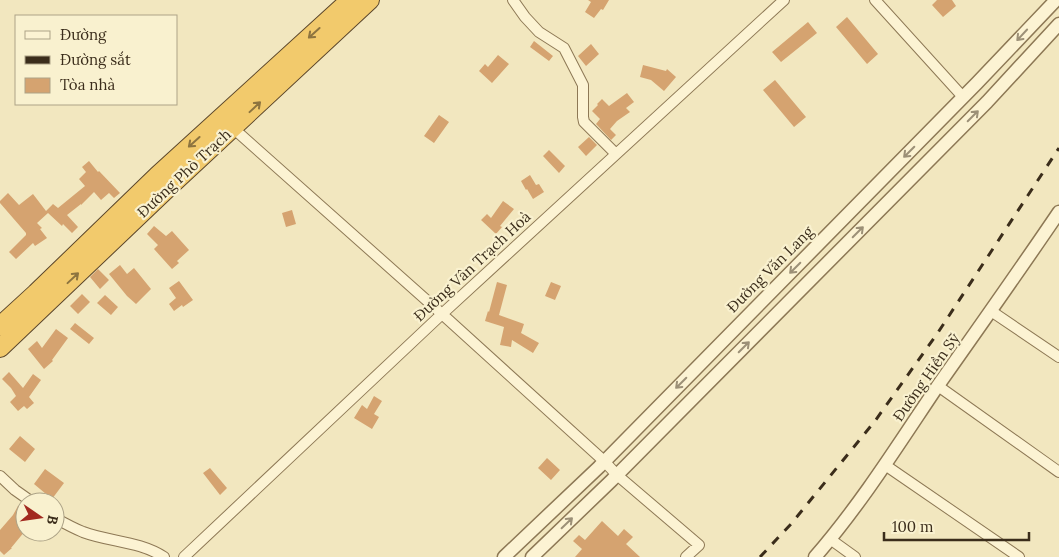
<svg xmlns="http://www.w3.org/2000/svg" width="1059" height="557" viewBox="0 0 1059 557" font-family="Lora,serif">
  <rect width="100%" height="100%" fill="#f2e7bf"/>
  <!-- building -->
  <path fill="#d5a370" d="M588 0H609L603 10 601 9 594 18 585 12 591 2Z
    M937 0H952L956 6 943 17 932 5Z
    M847 17 878 54 867 64 836 27Z
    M808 22 817 33 781 62 772 52Z
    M534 41 553 56 549 61 530 47Z
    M591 44 599 54 586 66 578 56Z
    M498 55 509 64 492 83 479 71 485 64 488 67Z
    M643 65 666 71 667 69 676 77 664 91 651 80 640 77Z
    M775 80 806 117 794 127 763 90Z
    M627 93 634 102 626 108 630 112 617 121 610 129 616 135 611 140 596 124 600 119 592 111 598 105 597 104 602 99 609 106Z
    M439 115 449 122 434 143 424 136Z
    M589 137 597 145 586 156 578 147Z
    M549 150 565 166 559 173 543 156Z
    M89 161 98 172 99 171 120 193 114 198 109 193 101 200 94 192 81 205V204L67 215 78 227 72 233 63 224 62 226 48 213 37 223 42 228 40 229 47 238 35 246 33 243 16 259 9 252 26 235V233L0 203V201L8 193 19 205 33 194 46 211 53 204 58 208 85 186 79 179 86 172 82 167Z
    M530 175 536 185 539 184 544 192 533 199 527 189 526 190 521 181Z
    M503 201 514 209 500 226 502 227 496 234 481 220 487 214 491 218Z
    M292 210 296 224 286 227 282 213Z
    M154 226 166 236 172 231 189 250 177 261 179 263 172 269 154 249 158 245 147 234Z
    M120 265 127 274 134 268 151 289 136 304 127 296 109 274Z
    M98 269 109 280 100 289 90 277Z
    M179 281 193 300 183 307 182 305 174 311 169 304 176 298 169 288Z
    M497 282 507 285 499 315 524 324 521 333 539 343 533 353 512 340 511 347 500 345 504 327 485 321 488 311 489 312Z
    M551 282 561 286 555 300 545 296Z
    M82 294 90 302 78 314 70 306Z
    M105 295 118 307 111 315 97 303Z
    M75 323 94 338 89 344 70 329Z
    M56 329 68 338 52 360 53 361 44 369 28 349 37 341 42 348Z
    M9 372 23 388 33 374 41 380 29 397 34 403 27 409 24 406 18 411 10 402 16 396 11 388 2 379Z
    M374 396 382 401 374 414 379 417 372 429 354 418 362 405 367 409Z
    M20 436 35 449 25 462 9 449Z
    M547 458 560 470 551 480 538 468Z
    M210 468 227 488 220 495 203 473Z
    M45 469 64 483 52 499 34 484Z
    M18 506 25 512V531L11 548H12L4 555 0 551V530L13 515Z
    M602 521 618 536 624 529 633 537 626 544 640 557H575L582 549 573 541 579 535 585 540Z"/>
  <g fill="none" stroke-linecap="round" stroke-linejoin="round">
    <defs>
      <path id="minor" d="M513 0 525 17 539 32 564 48 583 85V117L584 122 616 154
        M875 0 963 97
        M233 128 442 314 604 461 617 475 699 545 686 557
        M991 311 1059 357
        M938 386 1059 472
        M885 465 1019 557
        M0 476 15 490 32 502
        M55 518C64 523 73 528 83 532 110 542 139 541 164 557
        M830 539 855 557
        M184 557 442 314 784 0"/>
      <path id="tertiary" d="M504 557 599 467 977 83 1056 0
        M532 557 612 480 987 102 1059 24
        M815 557C861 504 898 445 937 387 978 329 1019 271 1059 212"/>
      <path id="trunk" d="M0 326 36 293 157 176 350 0
        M0 348 168 188 370 0"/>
    </defs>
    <!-- minor casing -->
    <use href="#minor" stroke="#8d7855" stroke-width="12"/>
    <!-- tertiary casing -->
    <use href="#tertiary" stroke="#8d7855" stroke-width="15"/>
    <!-- trunk casing -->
    <use href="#trunk" stroke="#5a452a" stroke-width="20"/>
    <!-- minor -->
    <use href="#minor" stroke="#fcf3d3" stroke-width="10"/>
    <!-- tertiary -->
    <use href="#tertiary" stroke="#fcf3d3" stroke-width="12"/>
    <!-- trunk -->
    <use href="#trunk" stroke="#f2ca6c" stroke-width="18"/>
    <!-- rail -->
    <path stroke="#3b2d1b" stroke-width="3" stroke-dasharray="9 9" stroke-linecap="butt" d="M760 557 791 524 875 421 937 334 1059 148"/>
  </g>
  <!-- one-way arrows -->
  <defs><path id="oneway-shaft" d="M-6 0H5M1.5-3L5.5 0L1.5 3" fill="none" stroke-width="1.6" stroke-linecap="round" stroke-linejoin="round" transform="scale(1.25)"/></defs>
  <g stroke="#8d743f">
    <use href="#oneway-shaft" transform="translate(314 33) rotate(138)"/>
    <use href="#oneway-shaft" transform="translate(255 107) rotate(-43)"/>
    <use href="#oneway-shaft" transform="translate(194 142) rotate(138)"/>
    <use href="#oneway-shaft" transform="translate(73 278) rotate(-43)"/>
  </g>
  <g stroke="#9c9077">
    <use href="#oneway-shaft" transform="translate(1022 35) rotate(133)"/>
    <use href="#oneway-shaft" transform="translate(973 116) rotate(-45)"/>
    <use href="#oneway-shaft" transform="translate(909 152) rotate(135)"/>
    <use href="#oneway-shaft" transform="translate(858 232) rotate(-45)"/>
    <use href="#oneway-shaft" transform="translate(795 268) rotate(135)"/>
    <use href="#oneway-shaft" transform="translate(744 347) rotate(-45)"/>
    <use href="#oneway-shaft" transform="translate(681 383) rotate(135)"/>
    <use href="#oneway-shaft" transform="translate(567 523) rotate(-44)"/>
  </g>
  <g text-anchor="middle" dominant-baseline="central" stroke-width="4.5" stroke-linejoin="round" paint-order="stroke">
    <!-- street labels -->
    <g font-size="15" fill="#3b2d1b" stroke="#f9f1cf">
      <text transform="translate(184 173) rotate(-43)">Đường Phò Trạch</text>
      <text transform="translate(472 266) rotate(-43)">Đường Vân Trạch Hoà</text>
      <text transform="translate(770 269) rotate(-45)">Đường Văn Lang</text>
      <text transform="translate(926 377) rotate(-55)">Đường Hiền Sỹ</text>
    </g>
  </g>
  <!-- legend -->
  <rect x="15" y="15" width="162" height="90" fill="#f9f1cf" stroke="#ada387"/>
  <rect x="25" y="31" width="25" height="8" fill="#fcf3d3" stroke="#ada387"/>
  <text x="60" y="40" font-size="15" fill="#3b2d1b">Đường</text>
  <rect x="25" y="56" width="25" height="8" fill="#3b2d1b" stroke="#ada387"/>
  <text x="60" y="65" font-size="15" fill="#3b2d1b">Đường sắt</text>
  <rect x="25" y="78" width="25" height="15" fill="#d5a370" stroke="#ada387"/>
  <text x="60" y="90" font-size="15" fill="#3b2d1b">Tòa nhà</text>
  <!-- north arrow -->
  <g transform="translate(40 517) rotate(103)"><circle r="24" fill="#f9f1cf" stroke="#ada387"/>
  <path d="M0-4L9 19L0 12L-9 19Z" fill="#a2291f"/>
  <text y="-8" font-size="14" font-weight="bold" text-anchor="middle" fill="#3b2d1b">B</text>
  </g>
  <!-- scale -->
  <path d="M884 532v8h145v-8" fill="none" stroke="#3b2d1b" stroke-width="2.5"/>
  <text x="892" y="532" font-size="15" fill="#3b2d1b" stroke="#f9f1cf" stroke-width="4" paint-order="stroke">100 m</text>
</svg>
